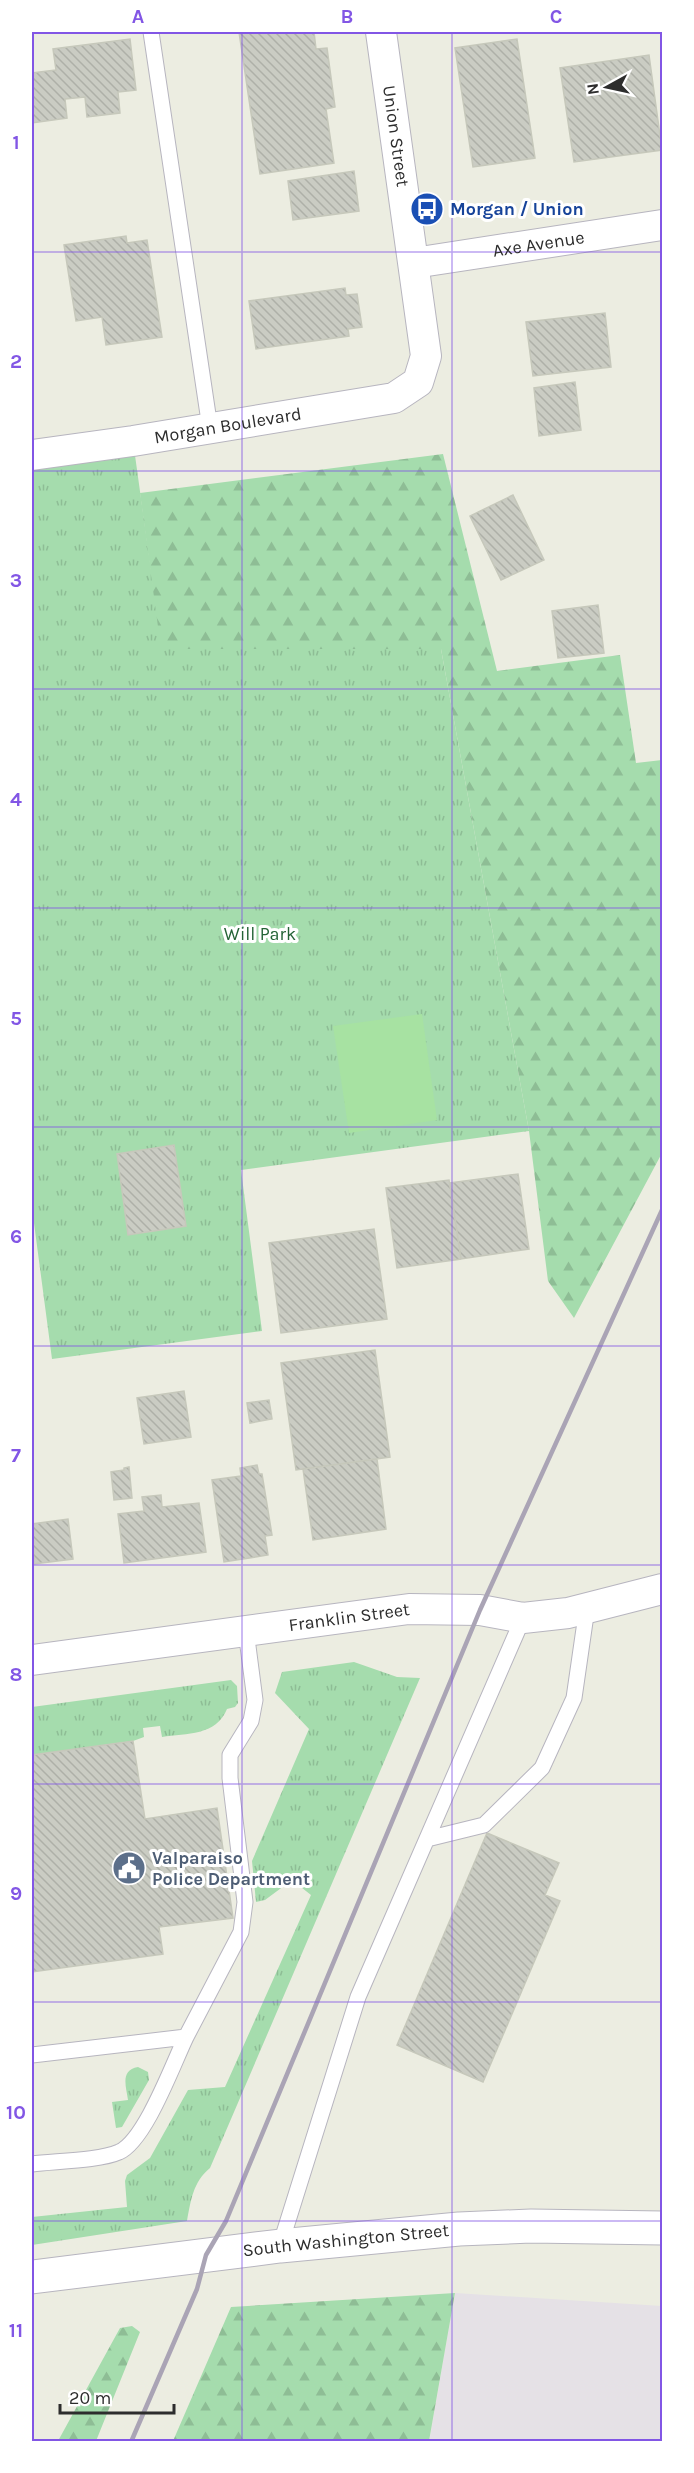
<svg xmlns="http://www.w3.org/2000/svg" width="694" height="2473" viewBox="0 0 694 2473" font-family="Karla,sans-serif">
  <defs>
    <pattern id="grass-tufts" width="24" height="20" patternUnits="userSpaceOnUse" patternTransform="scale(1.5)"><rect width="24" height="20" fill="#a5dcad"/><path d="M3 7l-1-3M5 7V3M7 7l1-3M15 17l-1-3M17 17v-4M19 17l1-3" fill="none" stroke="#8ebd95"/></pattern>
    <pattern id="forest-firs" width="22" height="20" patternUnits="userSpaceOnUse" patternTransform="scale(1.5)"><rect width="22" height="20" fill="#a5dcad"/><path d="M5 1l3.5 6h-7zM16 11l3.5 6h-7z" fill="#8ebd95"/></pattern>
    <pattern id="building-back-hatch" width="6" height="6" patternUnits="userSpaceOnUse" patternTransform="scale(1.5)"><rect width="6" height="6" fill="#caccc3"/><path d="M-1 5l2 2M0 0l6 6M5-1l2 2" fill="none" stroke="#aeb0a8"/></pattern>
  </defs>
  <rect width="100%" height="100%" fill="#ecede1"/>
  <!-- industrial -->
  <path fill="#e5e1e6" d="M455 2293 662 2306V2441L429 2442Z"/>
  <!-- grass -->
  <path fill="url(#grass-tufts)" d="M133 441 162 649H441L529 1131 241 1170 262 1331 52 1359 32 1208V455Z
    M354 1662 397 1677 420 1678 210 2168C193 2182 191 2200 187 2221L32 2245V2217L127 2207 125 2181 127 2175 150 2158 188 2090 225 2087 311 1895 292 1880 265 1900 256 1902 252 1861 309 1729 275 1693 282 1672Z
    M231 1680 237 1686 238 1703 235 1707 227 1709C216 1736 187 1733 162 1737L160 1726 143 1728 144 1737 133 1741 32 1755V1707Z
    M138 2067 148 2072 149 2080 122 2127 116 2128 112 2102 128 2100C126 2086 120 2070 138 2067Z"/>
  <!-- forest -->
  <path fill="url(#forest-firs)" d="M443 454 497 671 620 655 636 763 662 760V1153L574 1318 548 1281 529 1131 441 649H161L140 493Z
    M455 2293 429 2441H173L231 2307Z
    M132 2326 140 2332 96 2441H58L120 2328Z"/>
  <!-- pitch -->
  <path fill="#a7e2a2" d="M422 1014 437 1120 349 1133 333 1026Z"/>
  <!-- building -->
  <path fill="url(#building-back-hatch)" stroke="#c6c8bb" stroke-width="1.5" d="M239 32H314L316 49 327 48 335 107 326 109 334 163 260 174Z
    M130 39 136 90 118 92 120 113 87 117 85 97 65 99 67 118 32 123V73L56 70 53 49Z
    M517 39 535 158 473 167 455 48Z
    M649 55 662 150 574 162 560 68Z
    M354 171 359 211 293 220 288 181Z
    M126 236 127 243 147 240 162 337 106 345 102 317 76 321 64 245Z
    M345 288 346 295 357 294 362 327 348 329 349 336 256 349 249 301Z
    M605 313 611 367 533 376 526 322Z
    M575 382 581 430 539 436 534 388Z
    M513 495 544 560 501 580 470 516Z
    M598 605 604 653 558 658 552 611Z
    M174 1145 186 1226 128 1235 117 1154Z
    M518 1174 529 1249 461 1259 450 1183Z
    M449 1180 461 1259 397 1268 386 1188Z
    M374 1229 387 1319 281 1333 269 1243Z
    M375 1350 390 1457 296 1470 281 1363Z
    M184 1391 191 1437 144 1444 137 1398Z
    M269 1400 272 1419 250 1423 247 1403Z
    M377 1459 386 1529 313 1540 303 1469Z
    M257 1465 259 1474H262L272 1535 265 1536 268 1555 224 1562 212 1480 241 1476 240 1468Z
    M129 1467 132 1498 114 1500 111 1472 124 1470V1468Z
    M161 1495 162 1507 199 1503 206 1552 124 1563 118 1514 144 1511 142 1497Z
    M68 1519 73 1559 34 1564 32 1524Z
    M133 1741 145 1819 217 1808 233 1918 159 1927 163 1954 32 1972V1755Z
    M487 1833 559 1863 545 1895 560 1901 483 2082 397 2045Z"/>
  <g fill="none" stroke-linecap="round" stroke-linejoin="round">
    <defs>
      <path id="service" d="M151 32 210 428
        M427 1839 484 1825 542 1768 574 1698 587 1608
        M186 2037 241 1932 245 1902 230 1778V1755L251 1721 255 1700 246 1631
        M32 2055 186 2037C173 2064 145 2141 119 2152 99 2161 54 2161 32 2164
        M280 2246 358 1997 523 1618"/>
      <g id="minor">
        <path id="s1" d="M414 263 662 225"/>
        <path id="s2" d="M32 455 133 441 394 398 418 382 426 356 381 32"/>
        <path id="s3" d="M32 1660 409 1609 480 1610 523 1618 568 1613 662 1589"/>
      </g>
      <g id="secondary">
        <path id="s4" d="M32 2277 280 2246 459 2229 531 2226 662 2228"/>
      </g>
    </defs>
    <!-- service casing -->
    <use href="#service" stroke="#b7b5bf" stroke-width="17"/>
    <!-- minor casing -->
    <use href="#minor" stroke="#b7b5bf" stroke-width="32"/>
    <!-- secondary casing -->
    <use href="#secondary" stroke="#b7b5bf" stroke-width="35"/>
    <!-- service -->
    <use href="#service" stroke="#fff" stroke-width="15"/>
    <!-- minor -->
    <use href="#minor" stroke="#fff" stroke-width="30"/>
    <!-- secondary -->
    <use href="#secondary" stroke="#fff" stroke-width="33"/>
    <!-- rail -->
    <path stroke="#aaa4b5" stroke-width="4.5" d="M131 2442 197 2289 206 2255 226 2221 480 1610 662 1210"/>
  </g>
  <!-- grid -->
  <path fill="none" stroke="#8256e5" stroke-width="1.5" stroke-opacity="0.55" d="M242 32V2442M452 32V2442M32 252H662M32 471H662M32 689H662M32 908H662M32 1127H662M32 1346H662M32 1565H662M32 1784H662M32 2002H662M32 2221H662"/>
  <!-- icons -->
  <defs>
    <symbol id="bus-disc" viewBox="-11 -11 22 22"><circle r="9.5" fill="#1a4fb4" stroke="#fff"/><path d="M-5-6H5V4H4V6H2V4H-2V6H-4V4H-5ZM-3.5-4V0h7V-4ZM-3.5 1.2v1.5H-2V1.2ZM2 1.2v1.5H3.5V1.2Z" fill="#fff"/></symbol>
    <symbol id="civic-disc" viewBox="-11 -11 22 22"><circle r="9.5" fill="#5c6f8a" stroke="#fff"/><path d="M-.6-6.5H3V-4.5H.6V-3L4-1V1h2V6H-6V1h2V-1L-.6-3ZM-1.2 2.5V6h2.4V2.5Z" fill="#fff"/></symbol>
  </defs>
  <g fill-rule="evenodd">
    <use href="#bus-disc" x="408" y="190" width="38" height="38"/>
    <use href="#civic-disc" x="110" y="1849" width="38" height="38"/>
  </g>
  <g text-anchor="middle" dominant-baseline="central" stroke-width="6" stroke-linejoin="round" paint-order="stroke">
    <!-- street labels -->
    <g font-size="18" fill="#2d2d2d" stroke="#fff">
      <text transform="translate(396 136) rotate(82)">Union Street</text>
      <text stroke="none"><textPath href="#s1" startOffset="126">Axe Avenue</textPath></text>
      <text stroke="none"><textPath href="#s2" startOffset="198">Morgan Boulevard</textPath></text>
      <text stroke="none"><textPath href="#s3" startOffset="320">Franklin Street</textPath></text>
      <text stroke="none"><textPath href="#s4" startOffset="316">South Washington Street</textPath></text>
    </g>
    <!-- transit labels -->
    <g font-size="18" font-weight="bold" fill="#164399" stroke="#fff" text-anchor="start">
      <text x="450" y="209">Morgan / Union</text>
    </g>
    <!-- park labels -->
    <g font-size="18" fill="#246336" stroke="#fff">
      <text x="260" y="934">Will Park</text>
    </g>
    <!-- service labels -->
    <g font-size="18" font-weight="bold" fill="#4e5e75" stroke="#fff" text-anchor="start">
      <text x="152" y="1858">Valparaiso<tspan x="152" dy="21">Police Department</tspan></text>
    </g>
  </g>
  <!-- border -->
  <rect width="694" height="2473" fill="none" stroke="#ffffff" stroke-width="66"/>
  <!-- north arrow -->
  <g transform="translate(607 87) rotate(262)" stroke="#ffffff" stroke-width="4.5" paint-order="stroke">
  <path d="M0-4.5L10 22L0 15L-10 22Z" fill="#2d2d2d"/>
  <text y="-9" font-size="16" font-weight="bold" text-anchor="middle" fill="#2d2d2d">N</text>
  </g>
  <!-- scale -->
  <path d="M60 2404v9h114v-9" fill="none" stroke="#2d2d2d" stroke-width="3"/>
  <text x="69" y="2404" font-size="18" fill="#2d2d2d" stroke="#ffffff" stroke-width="4.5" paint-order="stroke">20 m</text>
  <rect x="33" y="33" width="628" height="2407" fill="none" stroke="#8256e5" stroke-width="2"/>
  <g font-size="20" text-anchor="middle" font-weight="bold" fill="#8256e5">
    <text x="138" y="23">A</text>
    <text x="347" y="23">B</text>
    <text x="556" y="23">C</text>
    <text x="16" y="149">1</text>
    <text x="16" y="368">2</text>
    <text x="16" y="587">3</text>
    <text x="16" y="806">4</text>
    <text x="16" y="1025">5</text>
    <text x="16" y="1243">6</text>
    <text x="16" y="1462">7</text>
    <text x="16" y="1681">8</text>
    <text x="16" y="1900">9</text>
    <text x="16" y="2119">10</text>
    <text x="16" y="2337">11</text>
  </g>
</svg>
